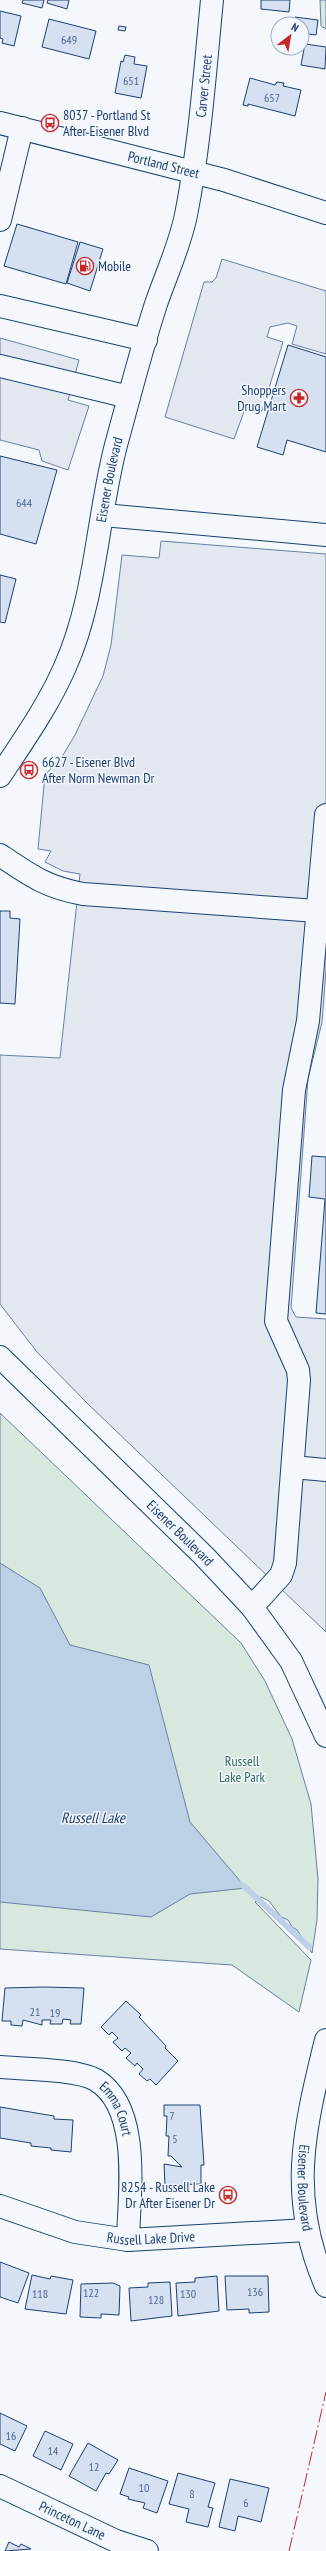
<svg xmlns="http://www.w3.org/2000/svg" width="326" height="2551" viewBox="0 0 326 2551" font-family="'PT Sans Narrow',sans-serif">
  <rect width="100%" height="100%" fill="#f4f7fb"/>
  <!-- green -->
  <path fill="#d7e8df" stroke="#687fa3" d="M320 0H326V29L321 26Z
    M0 1413 241 1643 265 1681 292 1739 311 1804 318 1879 317 1920 312 1953 297 1930 292 1927 288 1920 281 1917 269 1901 261 1897 255 1902 311 1960 299 2012 232 1965 0 1949Z"/>
  <!-- parking -->
  <path fill="#e3e8f0" stroke="#687fa3" d="M222 259 326 291V354L292 344 297 326 288 323 270 327 267 337 283 342 262 411 246 406 234 439 165 417 204 282H212L216 278Z
    M0 338 79 360 68 400 89 406 68 470 42 461 39 450 0 440Z
    M161 541 326 554V970L322 1022 308 1079 291 1308 296 1317 326 1319V1632L88 1404 37 1352 0 1304V1055L60 1058 80 874 63 871 45 862 51 851 38 849 45 775 63 755 75 735 103 676 111 645 122 555 159 558Z"/>
  <!-- water -->
  <path fill="#bed0e5" stroke="#687fa3" d="M0 1563 40 1588 70 1645 149 1665 190 1822 246 1888 190 1894 151 1917 0 1902Z"/>
  <g fill="none" stroke-linecap="round" stroke-linejoin="round">
    <!-- stream -->
    <path stroke="#bed0e5" stroke-width="6" d="M238 1883 245 1887 309 1947"/>
  </g>
  <!-- building -->
  <path fill="#d5e0f0" stroke="#1d3f73" d="M23 0H44L42 8 22 3Z
    M48 0H69L67 9 47 3Z
    M261 0H290L289 12 261 9Z
    M0 11 21 16 14 46 2 43 3 39 0 38Z
    M295 17 318 20 316 35 302 33V24H294Z
    M49 19 96 31 89 59 42 47Z
    M119 26 126 27 125 31 118 30Z
    M305 44 326 47 325 69 301 65Z
    M125 55 135 57 134 64 147 66 141 98 115 93 121 61 123 62Z
    M250 78 275 85 277 82 284 83 283 86 301 90 295 116 248 104V106L243 105Z
    M17 224 78 242 66 284 4 266Z
    M80 242 103 249 90 291 67 283Z
    M288 345 326 357V452L287 440 283 455 257 447Z
    M0 456 57 470 36 544 0 534Z
    M0 575 16 579 5 623 0 622Z
    M0 911H10V918L20 919 15 1004 0 1003Z
    M312 1156 326 1157V1314L316 1313 325 1199 309 1197Z
    M44 1987 84 1988 81 2024H70L71 2020 63 2019 62 2024H50L51 2020H42V2025L23 2020 22 2026 11 2025V2021H2L5 1988Z
    M126 2001 141 2015 139 2017 166 2046 165 2048 178 2061 156 2085 150 2079 147 2081 139 2074 143 2069 137 2063 135 2066 126 2058 131 2053 125 2048 122 2051 113 2042 118 2038 112 2032 109 2035 101 2027Z
    M164 2105H200L204 2165H201V2184L165 2185 164 2164 182 2167 171 2156H168L169 2136H166L167 2116H164Z
    M0 2107 54 2116V2119L73 2120 71 2152 51 2150V2148L31 2146V2143L0 2138Z
    M0 2262 29 2273 18 2303 0 2297Z
    M32 2275 50 2279 51 2276 73 2280 66 2314 25 2309Z
    M217 2276 219 2311 178 2316 176 2283 195 2282V2278Z
    M225 2276H268L269 2312 249 2313V2309L227 2310Z
    M170 2282 172 2316 131 2321 129 2288 148 2287V2283Z
    M113 2283 120 2286 119 2315 101 2314V2318L80 2317 81 2284Z
    M0 2413 27 2426 15 2451 0 2444Z
    M45 2431 73 2444 61 2470 33 2456Z
    M88 2443 118 2460 109 2474 106 2473 96 2491 69 2476Z
    M129 2468 168 2481 157 2513 143 2508 145 2503 128 2499 129 2497 120 2494Z
    M178 2473 215 2483 208 2507 213 2508 208 2527 186 2522 189 2509 169 2504Z
    M230 2479 269 2488 261 2522 238 2516 235 2531 219 2527Z
    M9 2542 19 2547 21 2544 31 2549 5 2551Z"/>
  <g fill="none" stroke-linecap="round" stroke-linejoin="round">
    <defs>
      <g id="minor">
        <path d="M0 220 22 128"/>
        <path d="M0 306 146 340"/>
        <path d="M0 366 129 397"/>
        <path d="M103 515 326 535"/>
        <path id="s1" d="M0 776C23 741 48 706 65 667 96 598 97 518 116 445 129 398 141 350 156 304 166 275 180 245 186 215 200 144 205 71 212 0"/>
        <path d="M0 855C31 876 46 887 83 894L317 911"/>
        <path id="s2" d="M0 1357 204 1556 252 1607 291 1661 326 1736"/>
        <path d="M293 1467 326 1470"/>
        <path d="M252 1607 281 1575 285 1563 299 1380 298 1370 276 1321 294 1090 308 1021 326 815"/>
        <path id="s3" d="M326 2040C304 2130 287 2197 326 2286"/>
        <path id="s4" d="M0 2067C24 2069 77 2069 96 2080 142 2108 129 2194 128 2240"/>
        <path id="s5" d="M0 2206 75 2232 128 2240 307 2230"/>
        <path id="s6" d="M0 2486 116 2541 147 2551"/>
      </g>
      <g id="major">
        <path id="s7" d="M0 123 224 180 326 213"/>
      </g>
    </defs>
    <!-- minor casing -->
    <use href="#minor" stroke="#1d3f73" stroke-width="24"/>
    <!-- major casing -->
    <use href="#major" stroke="#1d3f73" stroke-width="24"/>
    <!-- minor -->
    <use href="#minor" stroke="#f4f7fb" stroke-width="22"/>
    <!-- major -->
    <use href="#major" stroke="#f4f7fb" stroke-width="22"/>
    <!-- power -->
    <path stroke="#c62828" stroke-width="1" stroke-dasharray="14 3 2 3" stroke-linecap="butt" d="M289 2551 326 2392"/>
  </g>
  <!-- icons -->
  <defs>
    <symbol id="bus-ring" viewBox="-11 -11 22 22"><circle r="9.5" fill="#f4f7fb" stroke="#c62828" stroke-width="1.5"/><path d="M-5-6H5V4H4V6H2V4H-2V6H-4V4H-5ZM-3.5-4V0h7V-4ZM-3.5 1.2v1.5H-2V1.2ZM2 1.2v1.5H3.5V1.2Z" fill="#c62828"/></symbol>
    <symbol id="fuel-ring" viewBox="-11 -11 22 22"><circle r="9.5" fill="#f4f7fb" stroke="#c62828" stroke-width="1.5"/><path d="M-5.5-6h7V0h2V4h1.3V-2.5L3-4.5l.8-.8L6-3V5H2.5V1h-1V6h-7ZM-4.2-4.7v3.2H.2V-4.7Z" fill="#c62828"/></symbol>
    <symbol id="pharmacy-ring" viewBox="-11 -11 22 22"><circle r="9.5" fill="#f4f7fb" stroke="#c62828" stroke-width="1.5"/><path d="M-2-6h4v4h4v4h-4v4h-4v-4h-4v-4h4Z" fill="#c62828"/></symbol>
  </defs>
  <g fill-rule="evenodd">
    <use href="#bus-ring" x="40" y="113" width="20" height="20"/>
    <use href="#fuel-ring" x="75" y="256" width="20" height="20"/>
    <use href="#pharmacy-ring" x="289" y="388" width="20" height="20"/>
    <use href="#bus-ring" x="19" y="760" width="20" height="20"/>
    <use href="#bus-ring" x="218" y="2185" width="20" height="20"/>
  </g>
  <g text-anchor="middle" dominant-baseline="central" stroke-width="3" stroke-linejoin="round" paint-order="stroke">
    <!-- number labels -->
    <g font-size="12" fill="#4b6792">
      <text x="69" y="39">649</text>
      <text x="131" y="80">651</text>
      <text x="272" y="97">657</text>
      <text x="24" y="502">644</text>
      <text x="35" y="2011">21</text>
      <text x="55" y="2012">19</text>
      <text x="172" y="2115">7</text>
      <text x="175" y="2138">5</text>
      <text x="255" y="2291">136</text>
      <text x="91" y="2292">122</text>
      <text x="40" y="2293">118</text>
      <text x="188" y="2293">130</text>
      <text x="156" y="2299">128</text>
      <text x="11" y="2435">16</text>
      <text x="53" y="2450">14</text>
      <text x="94" y="2466">12</text>
      <text x="144" y="2487">10</text>
      <text x="192" y="2493">8</text>
      <text x="246" y="2502">6</text>
    </g>
    <!-- street labels -->
    <g font-size="14" fill="#1d3f73" stroke="#f4f7fb">
      <text stroke="none"><textPath href="#s1" startOffset="726">Carver Street</textPath></text>
      <text stroke="none"><textPath href="#s7" startOffset="169">Portland Street</textPath></text>
      <text stroke="none"><textPath href="#s1" startOffset="320">Eisener Boulevard</textPath></text>
      <text stroke="none"><textPath href="#s2" startOffset="252">Eisener Boulevard</textPath></text>
      <text stroke="none"><textPath href="#s4" startOffset="134">Emma Court</textPath></text>
      <text stroke="none"><textPath href="#s3" startOffset="150">Eisener Boulevard</textPath></text>
      <text stroke="none"><textPath href="#s5" startOffset="156">Russell Lake Drive</textPath></text>
      <text stroke="none"><textPath href="#s6" startOffset="80">Princeton Lane</textPath></text>
    </g>
    <!-- poi labels -->
    <g font-size="14" fill="#1d3f73" stroke="#f4f7fb" text-anchor="start">
      <text x="63" y="115">8037 - Portland St<tspan x="63" dy="16">After Eisener Blvd</tspan></text>
      <text x="98" y="266">Mobile</text>
      <text x="286" y="390" text-anchor="end">Shoppers<tspan x="286" dy="16">Drug Mart</tspan></text>
      <text x="42" y="762">6627 - Eisener Blvd<tspan x="42" dy="16">After Norm Newman Dr</tspan></text>
      <text x="215" y="2187" text-anchor="end">8254 - Russell Lake<tspan x="215" dy="16">Dr After Eisener Dr</tspan></text>
    </g>
    <!-- park labels -->
    <g font-size="14" fill="#2c6c60" stroke="#f4f7fb">
      <text x="242" y="1761">Russell<tspan x="242" dy="16">Lake Park</tspan></text>
    </g>
    <!-- water labels -->
    <g font-size="15" font-style="italic" fill="#1d3f73" stroke="#f4f7fb">
      <text x="93" y="1817">Russell Lake</text>
    </g>
  </g>
  <!-- north arrow -->
  <g transform="translate(290 36) rotate(31)"><circle r="19" fill="#f4f7fb" stroke="#9eadc5"/>
  <path d="M0-3L7 15L0 10L-7 15Z" fill="#c62828"/>
  <text y="-6" font-size="11" font-weight="bold" text-anchor="middle" fill="#1d3f73">N</text>
  </g>
</svg>
